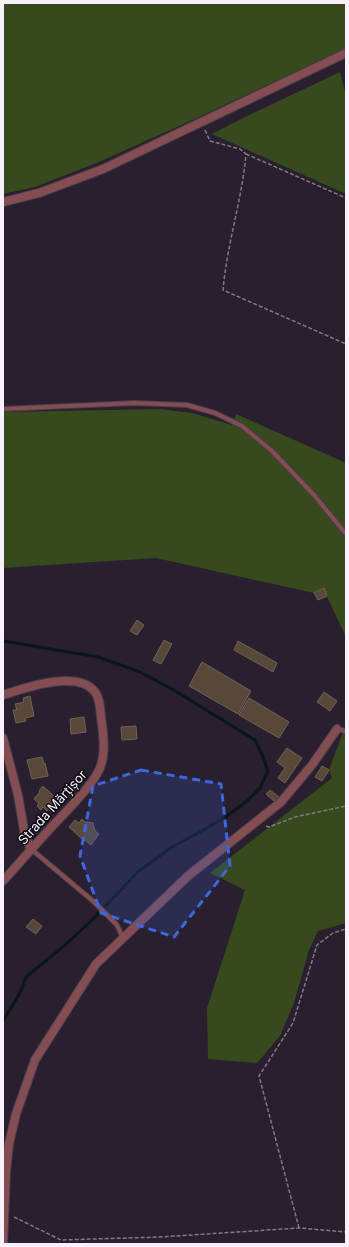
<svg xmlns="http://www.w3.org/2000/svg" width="349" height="1247" viewBox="0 0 349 1247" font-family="Inter,sans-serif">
  <rect width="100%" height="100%" fill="#291f2f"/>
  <!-- green -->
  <path fill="#374a1d" d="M3 3H346V48L197 118 99 162 35 187 3 194Z
    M340 72 346 95V194L212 134 245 117Z
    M160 409 192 413 232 425 236 414 346 463V637L323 588 314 593 156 558 3 568V412Z
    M346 724V923L318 931 309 950 294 1003 280 1036 257 1063 208 1059 207 1008 245 890 210 873 332 778 329 770Z"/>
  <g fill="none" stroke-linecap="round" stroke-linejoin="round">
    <!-- stream -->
    <path stroke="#081718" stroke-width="3" d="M3 641 98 657 140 672 172 689 255 740 263 757 268 771 260 788 247 801 227 816 200 832 172 847 139 871 91 921 64 946 26 977 20 993 3 1021"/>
  </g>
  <!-- building -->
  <path fill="#584839" stroke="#726252" d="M324 588 327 596 318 600 314 593Z
    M137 620 144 625 137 635 130 631Z
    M164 640 172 644 161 664 153 660Z
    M238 641 277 663 273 672 234 650Z
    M202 662 251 691 238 714 189 686Z
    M324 692 337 701 330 711 317 702Z
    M30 696 34 716 25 718 26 721 16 723 13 710H17L15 704 24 702 23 698Z
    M249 698 289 722 279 738 239 715Z
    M84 717 86 732 71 734 70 719Z
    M136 726 137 739 122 740 121 727Z
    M287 748 302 758 285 783 278 778 285 768 277 762Z
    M42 757 44 764 45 763 48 776 32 779 27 760Z
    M322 766 329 770 322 781 315 777Z
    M43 786 55 797 52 800 55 803 47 811 43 807 41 810 37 806 39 803 34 799 40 792 39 791Z
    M270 790 279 797 275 802 266 794Z
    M82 819 85 822 93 823 95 831 99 834 91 845 85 840 84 841 69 827 75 820 79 823Z
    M33 919 42 926 36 934 26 927Z"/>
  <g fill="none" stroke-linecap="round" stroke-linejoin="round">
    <defs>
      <path id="lane" d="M3 409 134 403 187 405 215 413 242 426 272 451 314 495 346 534
        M337 729 346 731
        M31 849 93 901 117 925 123 938"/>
      <path id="street" d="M3 202 39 193 103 169 346 53
        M3 695C25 688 78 669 95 692 101 700 100 714 102 724 104 741 106 759 97 774 87 791 73 804 60 818 40 839 22 860 3 881
        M3 738 18 795 25 836 31 849
        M3 1244 6 1171 9 1144 16 1114 35 1060 96 964 188 876 281 802 312 765 337 729"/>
    </defs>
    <!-- lane casing -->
    <use href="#lane" stroke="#463c4c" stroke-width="6"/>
    <!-- street casing -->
    <use href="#street" stroke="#463c4c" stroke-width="10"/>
    <!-- path -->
    <path stroke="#817987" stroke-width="1.5" stroke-dasharray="4 2" stroke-linecap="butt" d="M205 130 210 141 240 149 246 154C242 200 227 244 223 290L346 344
      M246 154 346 198
      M266 826 269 827 295 817 346 806
      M14 1217 61 1240 160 1237 299 1228 346 1232
      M299 1228 259 1076 293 1023 317 945 333 933 346 929"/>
    <!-- lane -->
    <use href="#lane" stroke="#834d51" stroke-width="4"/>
    <!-- street -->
    <use href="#street" stroke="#834d51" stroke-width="8"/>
  </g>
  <!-- marked area -->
  <path fill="#3e66dd" fill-opacity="0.2" stroke="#3e66dd" stroke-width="3" stroke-dasharray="8 5" stroke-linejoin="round" d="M141 770 221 784 230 866 174 937 101 913 80 856 93 786Z"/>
  <g text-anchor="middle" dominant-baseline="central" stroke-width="3" stroke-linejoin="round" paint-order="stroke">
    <!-- street labels -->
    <g font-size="13" fill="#f8f1fc" stroke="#0f0b12">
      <text transform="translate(52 807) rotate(-48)">Strada Mărțișor</text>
    </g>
  </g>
  <!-- border -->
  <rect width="349" height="1247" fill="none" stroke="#f8f1fc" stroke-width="8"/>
</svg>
